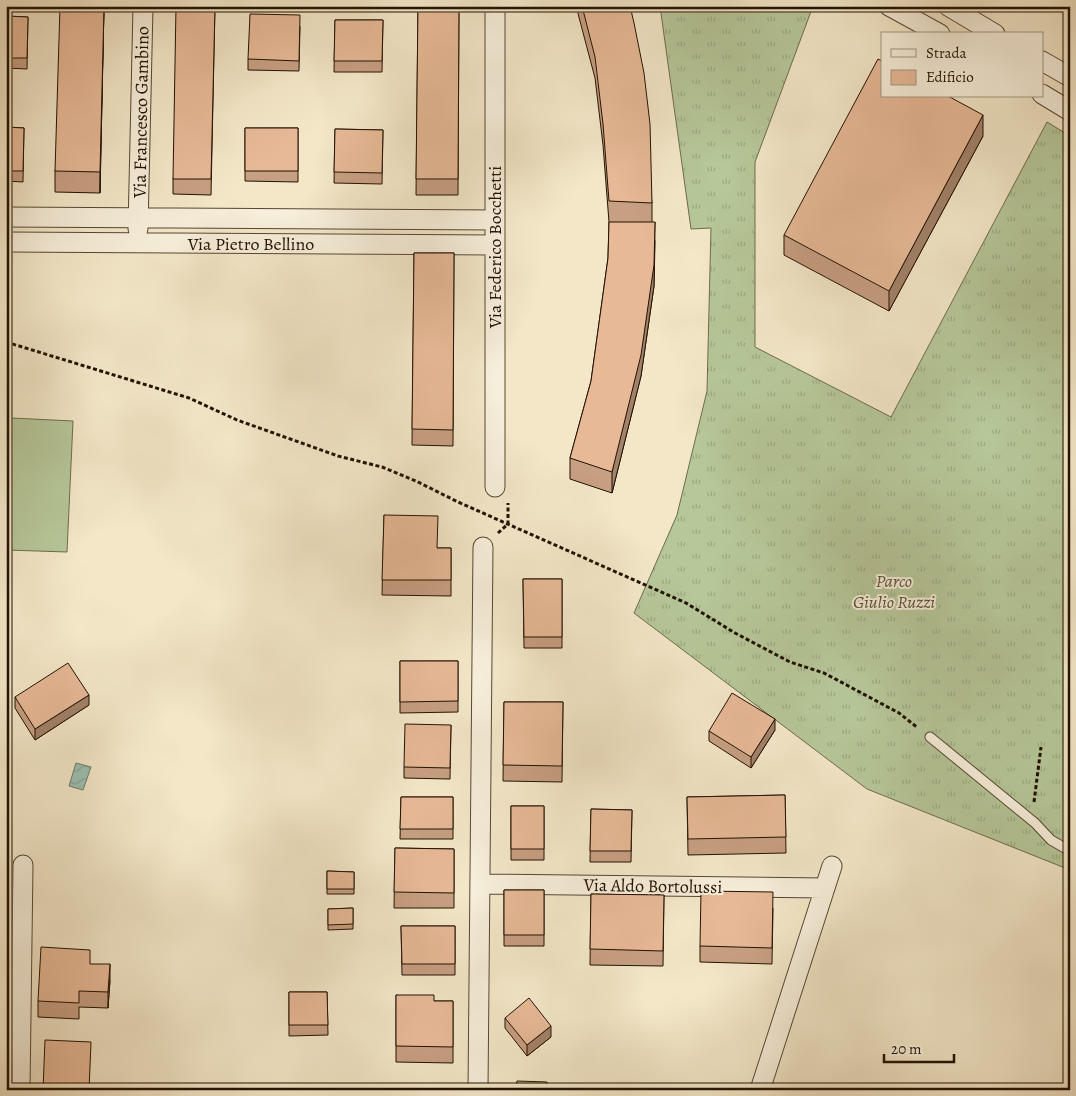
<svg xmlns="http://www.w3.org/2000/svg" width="1076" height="1096" viewBox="0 0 1076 1096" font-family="Alegreya,serif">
  <defs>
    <pattern id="grass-tufts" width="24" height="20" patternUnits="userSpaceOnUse" patternTransform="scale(1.25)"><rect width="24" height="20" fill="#b6c799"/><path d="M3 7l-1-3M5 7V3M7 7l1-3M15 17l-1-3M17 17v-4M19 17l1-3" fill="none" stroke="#9caa82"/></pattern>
    <pattern id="water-waves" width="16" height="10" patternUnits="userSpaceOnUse" patternTransform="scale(1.25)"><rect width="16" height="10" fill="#9cc0b2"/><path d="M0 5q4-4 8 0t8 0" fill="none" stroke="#86a497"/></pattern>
  </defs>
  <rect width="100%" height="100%" fill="#f3e7c8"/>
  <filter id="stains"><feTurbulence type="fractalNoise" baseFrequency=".004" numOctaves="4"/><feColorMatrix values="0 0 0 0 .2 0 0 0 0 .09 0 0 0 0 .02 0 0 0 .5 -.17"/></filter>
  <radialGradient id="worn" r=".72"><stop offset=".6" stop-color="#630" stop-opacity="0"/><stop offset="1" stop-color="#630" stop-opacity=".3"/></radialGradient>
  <!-- grass -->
  <path fill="url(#grass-tufts)" stroke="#6c6c4e" d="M660 6H813L755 162V347L891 417 1047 122 1070 136V870L867 789 634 613 677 515 707 391 711 228 691 229Z"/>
  <!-- garden -->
  <path fill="#b6c799" stroke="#6c6c4e" d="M11 418 73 421 67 552 6 550Z"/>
  <!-- water -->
  <path fill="url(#water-waves)" stroke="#6b7a6c" d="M76 763 91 767 83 790 69 786Z"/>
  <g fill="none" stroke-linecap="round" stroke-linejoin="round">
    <defs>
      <path id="service" d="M930 737 1035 823 1051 840 1070 851"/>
      <path id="minor" d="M495 6V487
        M889 6 940 34
        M948 6 995 34
        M1042 61 1070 77
        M1042 94 1070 111
        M6 217 495 220
        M138 229 143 6
        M6 242 495 245
        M480 884 825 888
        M20 1090 23 865
        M478 1090 483 547
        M760 1090 832 866"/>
    </defs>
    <!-- service casing -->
    <use href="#service" stroke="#564734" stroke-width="11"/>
    <!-- minor casing -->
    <use href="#minor" stroke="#564734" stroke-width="21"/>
    <!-- path -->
    <path stroke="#221203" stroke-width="3" stroke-dasharray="4 2.5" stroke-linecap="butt" d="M6 342 189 398 237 420 338 456 382 467 416 481 458 502 686 603 735 633 790 662 824 673 899 713 918 728
      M498 533 508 524V503
      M1034 802 1041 747"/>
    <!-- service -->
    <use href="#service" stroke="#f7efdb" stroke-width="9"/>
    <!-- minor -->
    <use href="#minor" stroke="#f7efdb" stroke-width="19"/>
  </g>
  <!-- wall -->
  <path fill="#c79f82" stroke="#221203" d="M104 6 100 193 55 192V171Z
    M215 6 211 195 173 194V179Z
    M418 6H459L458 195H416Z
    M576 6H630L652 203V222L655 242 654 286 641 376 612 493 570 479V458L591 381 608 258 609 222 603 145 595 78Z
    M6 16 28 17 27 69 6 68Z
    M335 20H383L382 72H334Z
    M300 26 299 71 248 70V59Z
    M6 127 24 128 23 182 6 181Z
    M245 128H298V182L245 181Z
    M335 129 383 130 382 184 334 183Z
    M983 136 889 311 784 255V235Z
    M414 253H454L453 446 412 445Z
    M384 515 437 548H451V596L382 595Z
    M523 579H562V648H524Z
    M400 661H458V712L400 713Z
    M15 697 89 705 35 740 15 708Z
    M504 702H563L562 782 503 781Z
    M451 725 450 779 404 778V767Z
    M775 730 751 768 709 741V731Z
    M785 795 786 853 688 855 687 797Z
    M401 797H453V839H400Z
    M511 806H544V860H511Z
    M591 809 632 810 631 862H590Z
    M395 848 454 849V908H394Z
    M327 871 354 872V894H327Z
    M504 890H544V946H504Z
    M591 894 664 895 663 966 590 965Z
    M353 908V929L328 930V909Z
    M773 908 772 964 700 962V946Z
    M401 926H455V975H402Z
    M90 964 110 980 108 1008 79 1007V1019L38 1017V1001Z
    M289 992H327L328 1035 289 1036Z
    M396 995 434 1001H453V1063L396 1062Z
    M505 1018 551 1037 527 1056 505 1028Z"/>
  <!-- shaded-wall -->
  <path fill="#a2826a" stroke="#221203" d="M104 6 100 193V172Z
    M983 115V136L889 311V291Z
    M655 222 654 286 641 376 612 493V472Z
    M89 695V705L35 740V729Z
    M775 719V730L751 768V757Z
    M110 964V980L108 1008V992Z
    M551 1026V1037L527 1056V1045Z"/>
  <!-- building -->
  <path fill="#e7b997" stroke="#221203" d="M60 6H104L100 172 55 171Z
    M176 6H215L211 179H173Z
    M418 6H459L458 179H416Z
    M582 6H630L634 23 644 73 650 124 652 203 609 201 603 124 595 57Z
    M250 14 300 15 299 61 248 59Z
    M6 16 28 17 27 58H6Z
    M335 20H383L382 61H334Z
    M878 59 882 61V96H948L983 115 889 291 784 235Z
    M6 127 24 128 23 171H6Z
    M245 128H298V171H245Z
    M335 129 383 130 382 173 334 172Z
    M609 222H655L654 265 641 355 612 472 570 458 591 381 608 258Z
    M414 253H454L453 430 412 429Z
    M384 515 438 516 437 548H451V580H382Z
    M523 579H562V637H524Z
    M400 661H458V701L400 702Z
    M68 663 89 695 35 729 15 697Z
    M732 693 775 719 751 757 709 731Z
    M504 702H563L562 766 503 765Z
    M405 724 451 725 450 768 404 767Z
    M785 795 786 837 688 839 687 797Z
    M401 797H453V829H400Z
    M511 806H544V849H511Z
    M591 809 632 810 631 851H590Z
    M395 848 454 849V893L394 892Z
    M327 871 354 872V889H327Z
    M504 890H544V935H504Z
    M701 891 773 892 772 948 700 946Z
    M591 894 664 895 663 951 590 949Z
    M353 908V924L328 925V909Z
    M401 926H455V964H402Z
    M41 947 90 950V964H110L108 992 79 991V1003L38 1001Z
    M289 992H327L328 1025H289Z
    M396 995H434V1001H453V1047L396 1046Z
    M529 998 551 1026 527 1045 505 1018Z
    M45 1040 91 1042 89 1090H43Z
    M517 1081 547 1082V1090H516Z
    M452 1086V1090H419V1087Z"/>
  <g text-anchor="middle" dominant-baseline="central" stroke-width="4" stroke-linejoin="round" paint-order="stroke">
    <!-- street labels -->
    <g font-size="18" fill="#221203" stroke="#f7efdb">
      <text transform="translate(141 112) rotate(-89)">Via Francesco Gambino</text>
      <text x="251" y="244">Via Pietro Bellino</text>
      <text transform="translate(495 247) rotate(-90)">Via Federico Bocchetti</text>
      <text transform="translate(653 886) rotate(1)">Via Aldo Bortolussi</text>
    </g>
    <!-- park labels -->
    <g font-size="18" font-style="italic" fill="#565138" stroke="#f7efdb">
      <text x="894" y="581">Parco<tspan x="894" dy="21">Giulio Ruzzi</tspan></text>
    </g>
  </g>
  <!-- margin -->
  <rect width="1076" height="1096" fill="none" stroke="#f3e7c8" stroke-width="25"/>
  <rect x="8" y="8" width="1061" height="1081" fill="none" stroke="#221203" stroke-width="2.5"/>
  <rect x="12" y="12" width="1051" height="1071" fill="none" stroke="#221203"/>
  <!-- legend -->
  <rect x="881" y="32" width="162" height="65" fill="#f7efdb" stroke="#a29785"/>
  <rect x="891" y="49" width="25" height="8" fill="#f7efdb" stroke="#a29785"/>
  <text x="926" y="58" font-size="15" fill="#221203">Strada</text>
  <rect x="891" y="70" width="25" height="15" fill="#e7b997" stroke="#a29785"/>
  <text x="926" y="82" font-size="15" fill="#221203">Edificio</text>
  <!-- scale -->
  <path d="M884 1054v8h70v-8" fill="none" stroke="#221203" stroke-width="2.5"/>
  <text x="891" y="1054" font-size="15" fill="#221203" stroke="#f7efdb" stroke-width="4" paint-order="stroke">20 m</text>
  <rect width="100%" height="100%" filter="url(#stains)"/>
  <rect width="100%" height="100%" fill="url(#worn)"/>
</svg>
